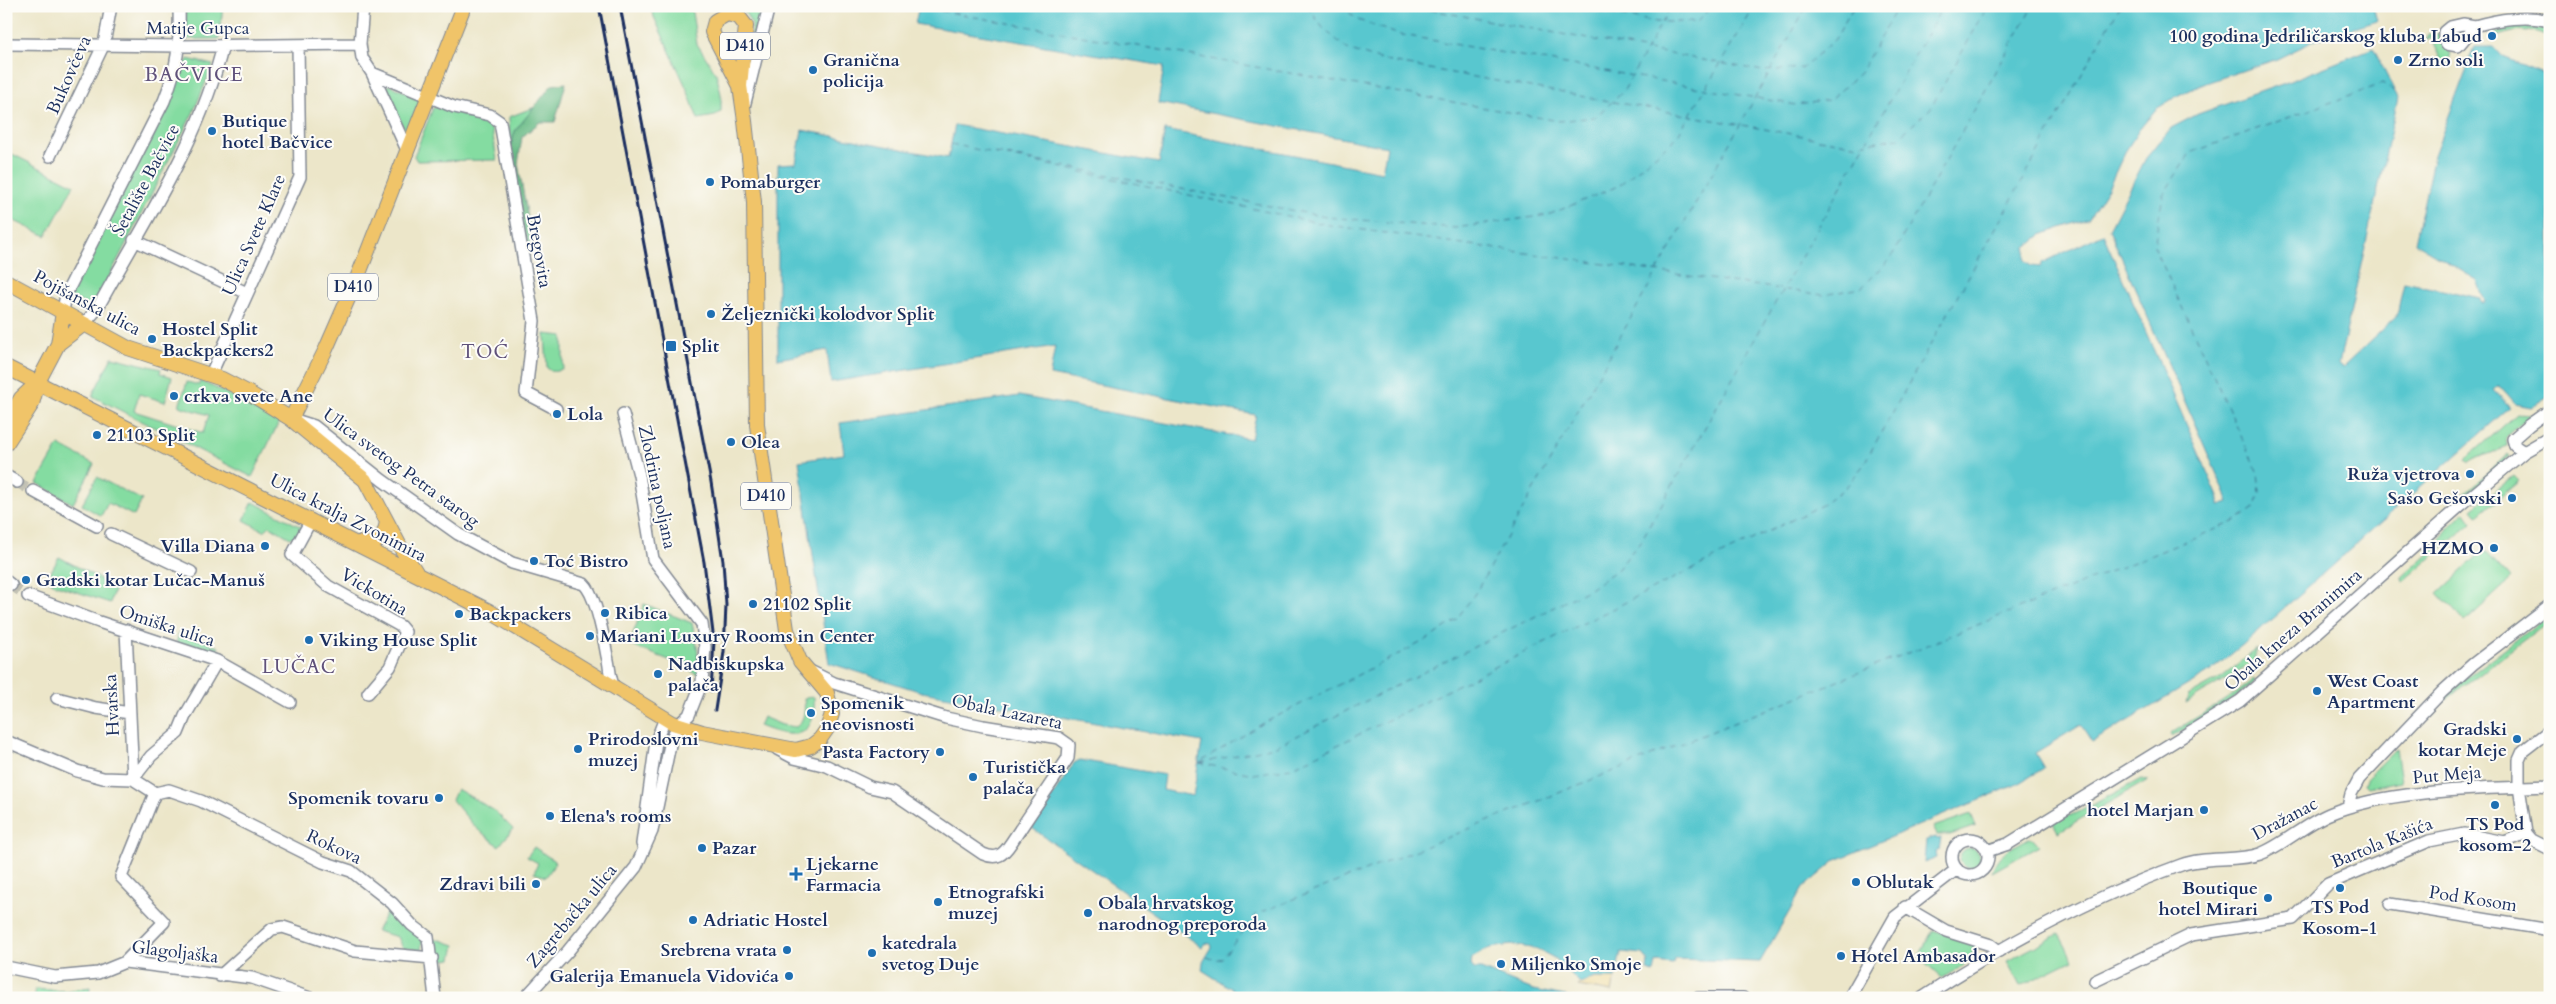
<svg xmlns="http://www.w3.org/2000/svg" width="2556" height="1004" viewBox="0 0 2556 1004" font-family="Cardo,serif">
  <rect width="100%" height="100%" fill="#fdfcf7"/>
  <filter id="ink" filterUnits="userSpaceOnUse"><feTurbulence type="fractalNoise" baseFrequency=".02" numOctaves="2"/><feDisplacementMap in="SourceGraphic" scale="10" xChannelSelector="R" yChannelSelector="G"/><feConvolveMatrix kernelMatrix="1 2 1 2 8 2 1 2 1" color-interpolation-filters="sRGB"/></filter>
  <filter id="wash" filterUnits="userSpaceOnUse"><feTurbulence type="fractalNoise" baseFrequency=".0096" numOctaves="4" result="noise"/><feDisplacementMap in="SourceGraphic" scale="20" xChannelSelector="R" yChannelSelector="G"/><feGaussianBlur stdDeviation="1.12" result="paint"/><feColorMatrix in="noise" values="0 0 0 0 0 0 0 0 0 0 0 0 0 0 0 0 0 1.4 0 .05"/><feComposite in="paint" operator="in"/></filter>
  <g filter="url(#wash)">
    <rect width="100%" height="100%" fill="#ece6c9"/>
    <!-- green -->
    <path fill="#84dca1" stroke="#508680" d="M185 6H223L219 39H186Z
      M649 6H691L697 44 716 73 721 94V111L715 116 698 119 686 87Z
      M735 6H762L754 40H751L752 25 746 14Z
      M2523 26 2550 31V38L2530 30 2528 32C2514 30 2504 34 2490 39L2489 36 2507 28Z
      M2428 34 2440 35 2444 46 2451 53 2448 63 2441 69 2435 67 2442 64 2432 37 2425 40Z
      M188 59 213 65 193 113 93 308 69 296Z
      M390 85 421 99 406 133 383 88Z
      M440 106 487 124 492 130 497 160 417 161 414 156 433 108Z
      M535 107 515 131 510 148 509 117Z
      M10 153 74 185 46 236 6 217V160Z
      M545 334 563 336V368C557 372 552 373 547 368Z
      M112 357 161 369 160 373 172 377 165 402 139 394 134 411 203 433 209 415 179 406 187 382 199 385 200 381 240 399 279 422 252 477 92 396Z
      M2517 414 2531 415 2506 437 2507 446C2493 453 2481 455 2469 463L2466 459Z
      M59 445 94 464 73 504 37 483Z
      M2508 454 2509 457 2386 564Z
      M2514 476 2519 481 2478 516 2472 509Z
      M97 477 142 500 134 516 108 503 101 516 82 505Z
      M253 502 303 528 299 535 290 538 270 526 264 531 244 520Z
      M2465 512 2472 522 2403 582 2402 577 2438 545 2449 527Z
      M2484 550 2511 579 2465 622 2438 593Z
      M59 557 115 587 110 603 56 585 47 579Z
      M644 604 692 623 697 646 700 675 679 666 680 664 629 645Z
      M2550 614V620L2440 704 2438 702 2472 673Z
      M179 632 219 647 215 656 176 644Z
      M2257 649 2253 662 2186 703 2188 696 2222 677Z
      M2254 679 2255 682 2231 701 2172 737 2170 734 2233 695Z
      M814 697C817 741 791 739 759 726L763 717 782 725 796 727C805 720 805 710 804 698Z
      M2396 749 2401 781 2368 787 2365 784 2368 777Z
      M2141 779 2148 780 2058 832 2052 821 2077 813Z
      M457 789 495 811 513 829 499 846 476 828 452 800Z
      M1971 814 1976 826 1950 835H1937L1933 827Z
      M2029 838 2033 839 2039 846 1992 872C1997 852 2012 848 2029 838Z
      M534 847 556 862 546 877 534 873 538 863 527 857Z
      M1960 858a10 10 0 1 1 20 0a10 10 0 1 1-20 0Z
      M390 907 423 937 421 950 403 948 398 937 376 931Z
      M1933 930 1977 945C1968 965 1961 969 1941 978L1918 957Z
      M2059 934 2073 960 2020 986 2007 961Z
      M433 940H440L455 945 452 959 436 961Z
      M90 987 89 998H35V989L65 991Z"/>
    <!-- forest -->
    <path fill="#6bbc87" stroke="#437672" d="M566 83 555 122H540L522 137 518 164 532 240 525 250 508 155 515 131 552 85Z"/>
    <!-- sand -->
    <path fill="#eeda9e" stroke="#84847e" d="M1595 978H1615L1612 992 1578 986 1580 983Z"/>
    <!-- water -->
    <path fill="#59c7cf" stroke="#3a7b96" d="M919 6H2373L2377 21 2316 40 2277 59 2206 83 2179 95 2156 109 2139 130 2125 152 2108 188 2089 218 2041 235 2026 247 2025 260 2032 266 2040 267 2042 263 2103 234 2219 499V505L2229 502 2109 229 2146 158 2171 128 2198 114 2285 83 2373 48 2398 98 2339 364 2343 367 2397 316 2404 282 2480 298 2481 303 2485 302 2477 280 2415 243 2434 155 2475 47H2494L2503 57 2550 76V395L2531 407 2515 404 2499 386 2494 390 2510 407 2245 643 2208 673 2092 742 2081 725 2035 753 2044 768 2020 783 1836 860 1803 888 1760 962 1674 959 1673 964 1656 962 1654 973 1647 971 1648 960 1643 954 1621 952 1615 978H1595L1580 983 1556 959 1537 949 1512 945 1490 948 1472 958 1471 965 1474 969H1481L1533 990 1576 998H1246L1202 970 1203 962 1212 947 1211 944 1205 943 1202 947 1032 828 1074 763 1080 760 1165 775 1163 790 1193 796 1202 742 922 692 829 663 799 461 844 454 840 423 1019 396 1251 439 1256 415 1050 375 1055 346 831 382 827 350 778 359V164L796 163 802 130 948 158 955 125 1159 163 1165 130 1382 172 1387 147 1158 103 1164 66 915 24Z
      M1936 837 1937 839 1941 838 1939 850 1936 852 1937 858 1924 863 1926 840Z"/>
    <g fill="none" stroke-linecap="round" stroke-linejoin="round">
      <!-- ferry -->
      <path stroke="#2e5d80" stroke-width="1" stroke-dasharray="6 5" stroke-linecap="butt" d="M1307 6 1323 28 1347 49 1385 61 1853 145 1898 138 1930 109 1988 6
        M1341 6 1358 20 1397 34 1796 105 1830 100 1860 73 1898 6
        M1409 6 1763 71 1803 68 1835 39 1854 6
        M1567 6 1656 22H1697L1712 6
        M919 7 1559 121 1595 117 1623 92 1671 6
        M951 144 1329 225 1823 295 1861 288 1889 261 2033 6
        M996 153 1326 217 1455 228 1548 215 1618 186 1676 138 1755 6
        M1202 761 1262 724 1430 638 1456 620 1476 592 1807 6
        M1199 763 1253 774 1291 768 1824 504 1846 487 1862 467 2120 6
        M1200 763 1274 747 1590 589 1618 569 1642 539 1943 6
        M1207 957 1216 960 1222 958 1257 914 2234 522 2254 509 2260 492 2258 473 2154 246 2163 195 2190 153 2382 84 2396 92"/>
    </g>
  </g>
  <g filter="url(#ink)">
    <g fill="none" stroke-linecap="round" stroke-linejoin="round">
      <!-- minor-tunnel -->
      <path stroke="#c2c1b4" stroke-width="11" stroke-dasharray="11 5.5" stroke-linecap="butt" d="M17 482 33 491
        M11 585 28 596"/>
      <defs>
        <path id="minor" d="M363 6 360 44 362 58 372 73 407 150
          M2463 24 2475 26 2458 46 2447 44 2444 39V32L2450 27Z
          M2475 26C2498 19 2527 15 2550 21
          M6 44 180 46 360 44
          M372 73 454 107 490 115 500 122 534 321 526 393 556 409
          M744 107 769 6
          M50 156 104 44 111 6
          M134 240 247 293
          M63 312 66 294 164 101C178 66 180 44 179 6
          M84 324 97 309C143 224 201 140 223 45
          M211 374 300 177 298 45
          M292 419 314 426 382 480 458 534 512 563 584 584C596 595 604 639 607 656 610 666 609 677 614 687
          M2524 452 2515 446 2513 439 2529 425 2550 410
          M6 476 17 482
          M33 491 97 526
          M311 520 292 555 328 586 400 626 405 632 390 667 368 693
          M111 534 191 572
          M6 581 11 585
          M28 596 99 622 217 661 290 702
          M126 630 133 779
          M57 698 96 708 130 713
          M2550 730 2523 751 2519 760V787L2526 833 2532 840 2550 849
          M6 741 77 771 103 778 133 779 155 793
          M777 749 794 758 827 766 870 787 892 792 983 854C997 860 1003 855 1011 843L1068 758 1069 745 1059 738 983 726 946 718 834 683 810 671
          M133 779 151 756 178 733 185 716 217 661
          M155 793 169 790 201 801 323 862 351 871 392 903 412 925 428 937 435 998
          M2348 807 2351 794 2359 779 2442 692 2473 664 2550 605
          M1952 857a18 18 0 1 1 36 0a18 18 0 1 1-36 0Z
          M642 844 656 741 665 718
          M1987 851 2008 844 2240 701 2461 505 2524 452 2550 437
          M2390 904 2550 930
          M1905 907 1946 931 1991 945 1999 951
          M125 962 164 922 121 877 155 793
          M6 967 55 977 98 973 125 962 252 978 310 998
          M220 976 272 929 283 927 355 951 432 958
          M2095 981 2191 935 2293 919 2328 884 2429 841 2464 834 2505 842 2526 833
          M525 998 568 951 636 867 652 831 671 740 678 725 689 715 702 682 705 647 702 624 653 559 639 475 623 414
          M1698 998H1743
          M1849 998 1895 917 1957 869
          M1922 998C2003 945 2090 898 2181 865 2206 856 2235 862 2260 854 2282 846 2305 824 2329 814 2389 789 2484 789 2550 786"/>
        <path id="major" d="M6 281 128 348 222 379 249 393 291 419 365 480 402 550 416 572
          M58 344 84 324
          M6 367 489 611 673 723 702 732 796 750 811 746 820 739 827 729 832 714 827 693 800 661 787 630 757 425 754 202 745 121 740 86 712 32 715 21 727 14 739 17 746 26 740 86
          M291 419 326 349 358 276 464 6
          M6 423 21 398 38 382
          M6 444 32 404 38 382 58 344 63 312
          M358 543C376 547 384 539 387 522"/>
      </defs>
      <!-- minor casing -->
      <use href="#minor" stroke="#848a94" stroke-width="14"/>
      <!-- major casing -->
      <use href="#major" stroke="#848a94" stroke-width="16"/>
      <!-- minor -->
      <use href="#minor" stroke="#fff" stroke-width="11"/>
      <!-- major -->
      <use href="#major" stroke="#f0c469" stroke-width="14"/>
      <!-- rail -->
      <path stroke="#1b2f5e" stroke-width="3" d="M599 6 704 562 714 641 711 691
        M620 6 711 482 723 561 726 605 724 652 715 710"/>
    </g>
  </g>
  <!-- markers -->
  <g fill="#1f6fb2" stroke="#fdfcf7" stroke-width="2">
    <circle cx="2492" cy="36" r="5"/>
    <circle cx="2398" cy="60" r="5"/>
    <circle cx="813" cy="70" r="5"/>
    <circle cx="212" cy="131" r="5"/>
    <circle cx="710" cy="182" r="5"/>
    <circle cx="711" cy="314" r="5"/>
    <circle cx="152" cy="339" r="5"/>
    <rect x="665" y="340" width="12" height="12" rx="2.5"/>
    <circle cx="174" cy="396" r="5"/>
    <circle cx="557" cy="414" r="5"/>
    <circle cx="97" cy="435" r="5"/>
    <circle cx="731" cy="442" r="5"/>
    <circle cx="2470" cy="474" r="5"/>
    <circle cx="2512" cy="498" r="5"/>
    <circle cx="265" cy="546" r="5"/>
    <circle cx="2494" cy="548" r="5"/>
    <circle cx="534" cy="561" r="5"/>
    <circle cx="26" cy="580" r="5"/>
    <circle cx="753" cy="604" r="5"/>
    <circle cx="605" cy="613" r="5"/>
    <circle cx="459" cy="614" r="5"/>
    <circle cx="590" cy="636" r="5"/>
    <circle cx="309" cy="640" r="5"/>
    <circle cx="658" cy="674" r="5"/>
    <circle cx="2317" cy="691" r="5"/>
    <circle cx="811" cy="713" r="5"/>
    <circle cx="2517" cy="739" r="5"/>
    <circle cx="578" cy="749" r="5"/>
    <circle cx="940" cy="752" r="5"/>
    <circle cx="973" cy="777" r="5"/>
    <circle cx="439" cy="798" r="5"/>
    <circle cx="2495" cy="805" r="5"/>
    <circle cx="2204" cy="810" r="5"/>
    <circle cx="550" cy="816" r="5"/>
    <circle cx="702" cy="848" r="5"/>
    <path d="M793.5 866.5h5v5h5v5h-5v5h-5v-5h-5v-5h5z"/>
    <circle cx="1856" cy="882" r="5"/>
    <circle cx="536" cy="884" r="5"/>
    <circle cx="2340" cy="888" r="5"/>
    <circle cx="2268" cy="898" r="5"/>
    <circle cx="938" cy="902" r="5"/>
    <circle cx="1088" cy="913" r="5"/>
    <circle cx="693" cy="920" r="5"/>
    <circle cx="787" cy="950" r="5"/>
    <circle cx="872" cy="953" r="5"/>
    <circle cx="1841" cy="956" r="5"/>
    <circle cx="1501" cy="964" r="5"/>
    <circle cx="789" cy="976" r="5"/>
  </g>
  <g text-anchor="middle" dominant-baseline="central" stroke-width="4" stroke-linejoin="round" paint-order="stroke">
    <!-- shield labels -->
    <g fill="#fdfcf7" stroke="#5f6c8c" stroke-width="1">
      <rect x="720" y="32.5" width="50" height="27" rx="4"/>
      <rect x="328" y="273.5" width="50" height="27" rx="4"/>
      <rect x="741" y="482.5" width="50" height="27" rx="4"/>
    </g>
    <g font-size="16" font-weight="bold" fill="#1b2f5e">
      <text x="745" y="46">D410</text>
      <text x="353" y="287">D410</text>
      <text x="766" y="496">D410</text>
    </g>
    <!-- street labels -->
    <g font-size="18" fill="#1b2f5e" stroke="#fdfcf7">
      <text x="198" y="28">Matije Gupca</text>
      <text transform="translate(69 75) rotate(-66)">Bukovčeva</text>
      <text transform="translate(146 180) rotate(-62)">Šetalište Bačvice</text>
      <text transform="translate(254 235) rotate(-66)">Ulica Svete Klare</text>
      <text transform="translate(539 251) rotate(80)">Bregovita</text>
      <text transform="translate(87 303) rotate(28)">Pojišanska ulica</text>
      <text transform="translate(401 468) rotate(36)">Ulica svetog Petra starog</text>
      <text transform="translate(657 487) rotate(78)">Zlodrina poljana</text>
      <text transform="translate(348 518) rotate(27)">Ulica kralja Zvonimira</text>
      <text transform="translate(374 592) rotate(31)">Vickotina</text>
      <text transform="translate(167 626) rotate(18)">Omiška ulica</text>
      <text transform="translate(2293 630) rotate(-41)">Obala kneza Branimira</text>
      <text transform="translate(112 705) rotate(-93)">Hvarska</text>
      <text transform="translate(1007 712) rotate(12)">Obala Lazareta</text>
      <text transform="translate(2447 775) rotate(-5)">Put Meja</text>
      <text transform="translate(2285 819) rotate(-28)">Dražanac</text>
      <text transform="translate(2382 843) rotate(-22)">Bartola Kašića</text>
      <text transform="translate(334 847) rotate(25)">Rokova</text>
      <text transform="translate(2473 899) rotate(9)">Pod Kosom</text>
      <text transform="translate(572 916) rotate(-50)">Zagrebačka ulica</text>
      <text transform="translate(175 952) rotate(7)">Glagoljaška</text>
    </g>
    <!-- poi labels -->
    <g font-size="18" font-weight="bold" fill="#1b2f5e" stroke="#fdfcf7" text-anchor="start">
      <text x="2482" y="36" text-anchor="end">100 godina Jedriličarskog kluba Labud</text>
      <text x="823" y="60">Granična<tspan x="823" dy="21">policija</tspan></text>
      <text x="2408" y="60">Zrno soli</text>
      <text x="222" y="121">Butique<tspan x="222" dy="21">hotel Bačvice</tspan></text>
      <text x="720" y="182">Pomaburger</text>
      <text x="721" y="314">Željeznički kolodvor Split</text>
      <text x="162" y="329">Hostel Split<tspan x="162" dy="21">Backpackers2</tspan></text>
      <text x="682" y="346">Split</text>
      <text x="184" y="396">crkva svete Ane</text>
      <text x="567" y="414">Lola</text>
      <text x="107" y="435">21103 Split</text>
      <text x="741" y="442">Olea</text>
      <text x="2460" y="474" text-anchor="end">Ruža vjetrova</text>
      <text x="2502" y="498" text-anchor="end">Sašo Gešovski</text>
      <text x="255" y="546" text-anchor="end">Villa Diana</text>
      <text x="2484" y="548" text-anchor="end">HZMO</text>
      <text x="544" y="561">Toć Bistro</text>
      <text x="36" y="580">Gradski kotar Lučac-Manuš</text>
      <text x="763" y="604">21102 Split</text>
      <text x="615" y="613">Ribica</text>
      <text x="469" y="614">Backpackers</text>
      <text x="600" y="636">Mariani Luxury Rooms in Center</text>
      <text x="319" y="640">Viking House Split</text>
      <text x="668" y="664">Nadbiskupska<tspan x="668" dy="21">palača</tspan></text>
      <text x="2327" y="681">West Coast<tspan x="2327" dy="21">Apartment</tspan></text>
      <text x="821" y="703">Spomenik<tspan x="821" dy="21">neovisnosti</tspan></text>
      <text x="2507" y="729" text-anchor="end">Gradski<tspan x="2507" dy="21">kotar Meje</tspan></text>
      <text x="588" y="739">Prirodoslovni<tspan x="588" dy="21">muzej</tspan></text>
      <text x="930" y="752" text-anchor="end">Pasta Factory</text>
      <text x="983" y="767">Turistička<tspan x="983" dy="21">palača</tspan></text>
      <text x="429" y="798" text-anchor="end">Spomenik tovaru</text>
      <text x="2194" y="810" text-anchor="end">hotel Marjan</text>
      <text x="560" y="816">Elena's rooms</text>
      <text x="2495" y="824" text-anchor="middle">TS Pod<tspan x="2495" dy="21">kosom-2</tspan></text>
      <text x="712" y="848">Pazar</text>
      <text x="806" y="864">Ljekarne<tspan x="806" dy="21">Farmacia</tspan></text>
      <text x="1866" y="882">Oblutak</text>
      <text x="526" y="884" text-anchor="end">Zdravi bili</text>
      <text x="2258" y="888" text-anchor="end">Boutique<tspan x="2258" dy="21">hotel Mirari</tspan></text>
      <text x="948" y="892">Etnografski<tspan x="948" dy="21">muzej</tspan></text>
      <text x="1098" y="903">Obala hrvatskog<tspan x="1098" dy="21">narodnog preporoda</tspan></text>
      <text x="2340" y="907" text-anchor="middle">TS Pod<tspan x="2340" dy="21">Kosom-1</tspan></text>
      <text x="703" y="920">Adriatic Hostel</text>
      <text x="882" y="943">katedrala<tspan x="882" dy="21">svetog Duje</tspan></text>
      <text x="777" y="950" text-anchor="end">Srebrena vrata</text>
      <text x="1851" y="956">Hotel Ambasador</text>
      <text x="1511" y="964">Miljenko Smoje</text>
      <text x="779" y="976" text-anchor="end">Galerija Emanuela Vidovića</text>
    </g>
    <!-- neighbourhood labels -->
    <g font-size="19" letter-spacing="1" fill="#60527b" stroke="#fdfcf7">
      <text x="485" y="352">TOĆ</text>
      <text x="299" y="667">LUČAC</text>
    </g>
    <!-- quarter labels -->
    <g font-size="20" letter-spacing="1" fill="#60527b" stroke="#fdfcf7">
      <text x="194" y="74">BAČVICE</text>
    </g>
  </g>
  <!-- margin -->
  <rect width="2556" height="1004" fill="none" stroke="#fdfcf7" stroke-width="25"/>
</svg>
